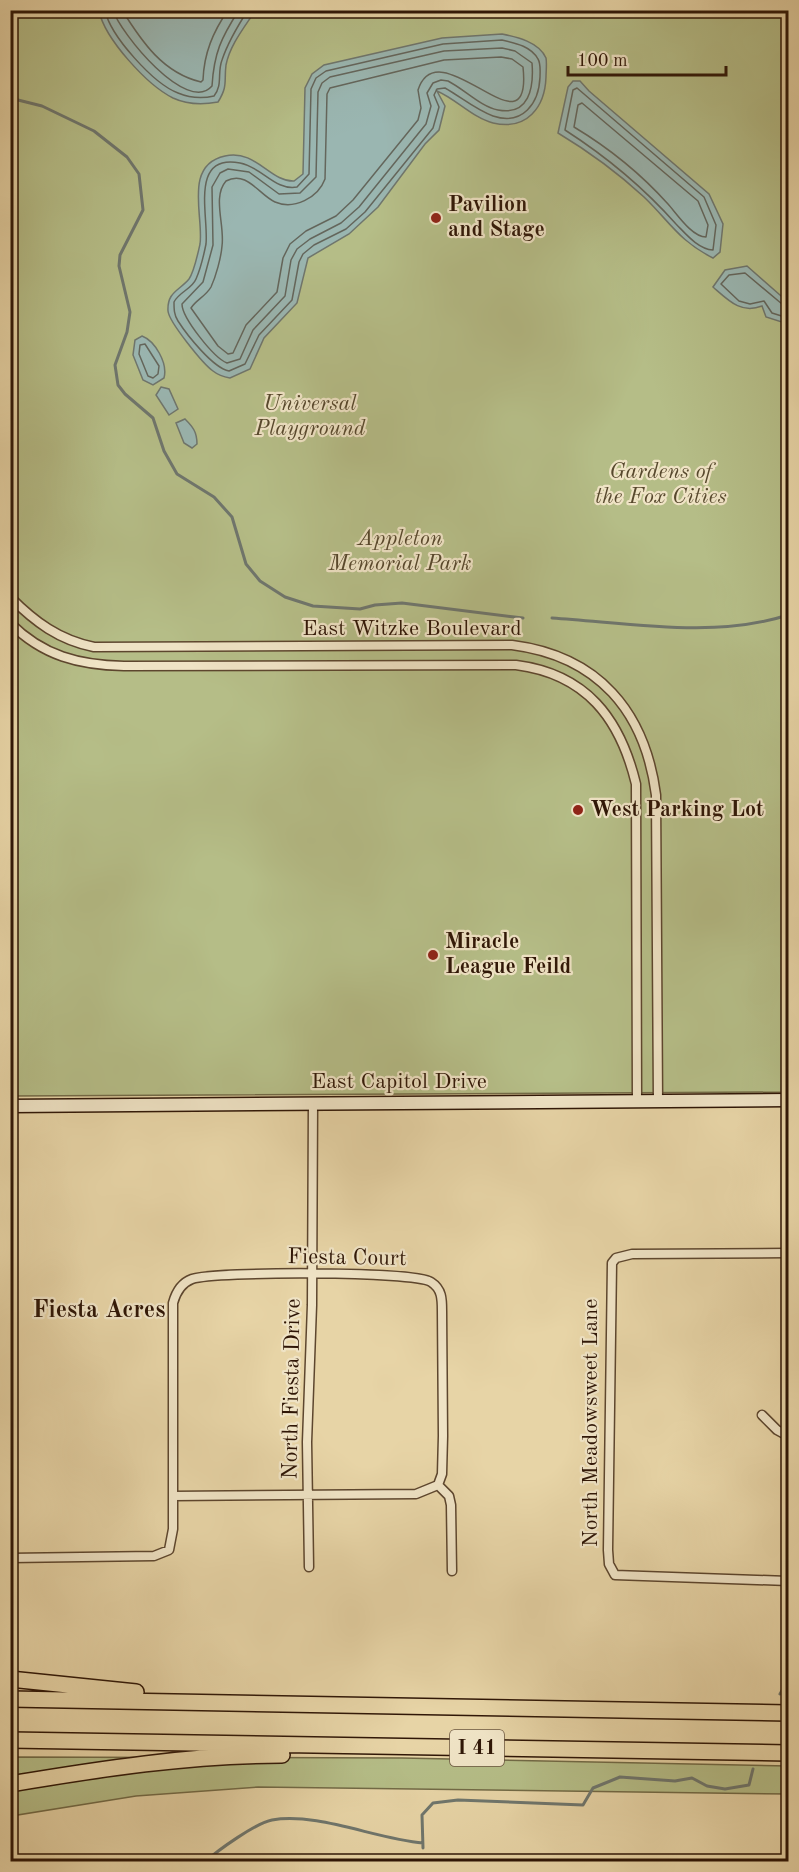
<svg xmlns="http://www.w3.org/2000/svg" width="799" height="1872" viewBox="0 0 799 1872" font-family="'Old Standard TT',serif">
  <rect width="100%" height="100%" fill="#e7d4a6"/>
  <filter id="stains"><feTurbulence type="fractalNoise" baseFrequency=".00333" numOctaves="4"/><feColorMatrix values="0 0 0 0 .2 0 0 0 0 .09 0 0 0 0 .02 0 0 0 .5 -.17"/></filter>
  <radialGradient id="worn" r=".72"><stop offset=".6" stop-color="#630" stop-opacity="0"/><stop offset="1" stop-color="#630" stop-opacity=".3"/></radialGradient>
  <!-- green -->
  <path fill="#b5bd87" stroke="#726a46" stroke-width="1.5" d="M10 11H788V1092L11 1096Z
    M11 1757 402 1758 788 1766V1794L258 1787 136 1796 11 1816Z"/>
  <!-- water -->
  <path fill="#9ab6b1" stroke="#6f766d" stroke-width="1.5" d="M99 11V10L255 11C244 28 230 45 226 65 224 82 228 86 218 102 202 105 188 105 173 98 147 85 105 39 99 11Z
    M502 34C517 37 539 42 546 58 547 63 546 72 546 77 545 107 527 131 493 123 473 118 456 99 437 91L445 106 439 130 425 144 378 207 349 234 308 258 297 303 264 338 250 369 230 378C224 377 218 375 213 371 203 364 169 322 168 311 167 292 179 291 189 279 194 272 198 253 200 244 204 217 183 165 225 156 256 149 270 182 294 181L303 174 305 88 312 74 324 65 442 38Z
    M573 81H580L589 91 709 194 723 224 720 252 713 258C679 241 670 222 644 197 618 173 588 151 558 133L568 87Z
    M747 266 788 302V324L766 317 762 306C741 314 729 301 713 287L725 270Z
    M142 336C155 341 168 363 164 378L153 385 143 380 133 355 135 340Z
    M161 387 169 389 178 409 169 415 156 395Z
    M185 419C193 427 197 432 197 444L192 448 184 443 176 423Z"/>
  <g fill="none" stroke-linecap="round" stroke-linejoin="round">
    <!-- shore -->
    <path stroke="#64665c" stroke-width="1.5" d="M105 10C110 36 154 84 178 93 190 98 201 99 214 96 223 85 217 73 222 60 228 42 237 27 248 10
      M113 10C120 33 187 115 212 86 214 53 221 38 239 10
      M122 10C142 42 163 73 201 82L203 80C204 53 213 32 228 10
      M502 40C515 43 531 46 538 59 541 64 540 71 540 77 539 103 523 126 493 116 476 110 461 97 445 88L437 89 434 95 439 107 433 128 365 212 346 229 314 245 303 254 299 262 292 300 259 335 245 364 229 371C213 368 187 335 178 321 174 315 174 309 174 302 179 292 192 289 196 279 200 270 204 254 206 244 209 217 189 153 240 163 262 167 275 191 297 187L309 174 311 89 316 78 326 71 443 44Z
      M502 48 515 51 532 63C534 88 529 116 498 110 481 107 464 89 448 81L441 80 433 83 427 93 431 106 426 124 359 207 341 223 310 239 297 249 291 260 285 296 253 330 240 359 227 363C214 358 182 318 182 304L203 282 213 245 212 187 220 173 228 169 249 172 279 194 300 193 316 177 318 92 322 83 330 77 444 51Z
      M501 57 512 59 523 67C533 161 439 26 418 90L421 108 418 120 353 200 336 216 306 231 290 244 283 258 277 292 246 325 233 353 228 354 218 346 191 308C196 300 206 296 211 287 216 276 221 258 222 246 225 225 212 197 226 181 247 170 259 195 275 202 294 210 318 198 325 179L327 94 330 88 444 60Z
      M577 88 704 197 716 225 713 250C698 249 686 234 676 224 643 187 607 157 565 130L573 90Z
      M582 103 698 201 708 225 706 237C692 237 677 214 668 204 641 174 609 148 574 127L578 105Z
      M788 306 782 304 745 273 729 275 721 284 739 301 750 304 764 301 772 313 788 318
      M145 344 159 366 158 374 153 378 148 376 139 354 140 345Z"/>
    <!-- stream -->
    <path stroke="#6f766d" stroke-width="3" d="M10 98 42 106 94 131 127 157 139 174 143 210 120 255 119 266 130 312 127 332 115 365 118 385 125 394 153 418 164 451 177 474 214 497 232 517 246 564 260 581 285 597 313 606 360 609 375 605 402 603 523 618
      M552 618C629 623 714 639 788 615
      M780 1694 788 1680
      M423 1848 422 1815 433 1803 458 1800 583 1805 593 1788 620 1777 675 1781 692 1778 707 1786 725 1789 749 1785 753 1769
      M205 1862C218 1850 256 1823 272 1820 317 1812 376 1839 423 1843"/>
    <defs>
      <path id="street" d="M10 597C35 622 59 640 94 647L512 645C598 656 645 711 656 795L658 1102
        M10 623C43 656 79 665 124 666L516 665C586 674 620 718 636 784L637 1102
        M788 1253 632 1254 616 1258 612 1263 608 1550 609 1564 615 1575 788 1581
        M762 1415 777 1430 788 1436
        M10 1425 11 1106
        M438 1485 449 1496 451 1505 452 1571
        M10 1558 154 1556 169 1550 173 1529V1303C176 1292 181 1283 192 1279 216 1271 414 1271 431 1282 442 1289 442 1299 442 1311L443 1436 442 1474 438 1485 416 1494 173 1496
        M309 1567 307 1442 312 1305 313 1103"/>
      <path id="secondary" d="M10 1106 788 1100"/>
      <path id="highway" d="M10 1679 136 1692
        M10 1699 788 1713
        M10 1740 788 1753
        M10 1784C100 1769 190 1755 282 1755"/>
    </defs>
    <!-- street casing -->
    <use href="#street" stroke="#5d462e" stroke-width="11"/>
    <!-- secondary casing -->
    <use href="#secondary" stroke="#2f1606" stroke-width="15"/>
    <!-- highway casing -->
    <use href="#highway" stroke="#2f1606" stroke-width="18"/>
    <!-- street -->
    <use href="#street" stroke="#efe3c5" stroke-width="8"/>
    <!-- secondary -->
    <use href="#secondary" stroke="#efe3c5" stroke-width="12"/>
    <!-- highway -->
    <use href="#highway" stroke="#e7d4a6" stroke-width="15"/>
  </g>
  <!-- markers -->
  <g fill="#8f2418" stroke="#efe3c5" stroke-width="2">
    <circle cx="436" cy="218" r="6"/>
    <circle cx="578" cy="810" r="6"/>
    <circle cx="433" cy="955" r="6"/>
  </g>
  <g text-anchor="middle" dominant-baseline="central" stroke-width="4.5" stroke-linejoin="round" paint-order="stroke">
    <!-- shield labels -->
    <rect fill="#efe3c5" stroke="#69543f" stroke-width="1.5" x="450" y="1730" width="54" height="36" rx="4.5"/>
    <g font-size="21" font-weight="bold" fill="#2f1606">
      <text x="477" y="1748">I 41</text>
    </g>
    <!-- poi labels -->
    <g font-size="22" font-weight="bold" fill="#2f1606" stroke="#efe3c5" text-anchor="start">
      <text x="448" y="205">Pavilion<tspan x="448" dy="25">and Stage</tspan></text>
      <text x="590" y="810">West Parking Lot</text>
      <text x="445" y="942">Miracle<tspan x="445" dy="25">League Feild</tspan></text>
    </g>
    <!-- park labels -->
    <g font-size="22" font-style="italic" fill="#57482d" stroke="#efe3c5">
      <text x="310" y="404">Universal<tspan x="310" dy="25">Playground</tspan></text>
      <text x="661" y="472">Gardens of<tspan x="661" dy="25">the Fox Cities</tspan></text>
      <text x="400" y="539">Appleton<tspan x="400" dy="25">Memorial Park</tspan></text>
    </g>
    <!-- street labels -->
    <g font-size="22" fill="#2f1606" stroke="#efe3c5">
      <text x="412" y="629">East Witzke Boulevard</text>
      <text x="399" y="1082">East Capitol Drive</text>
      <text transform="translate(347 1258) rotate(1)">Fiesta Court</text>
      <text transform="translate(292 1389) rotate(-89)">North Fiesta Drive</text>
      <text transform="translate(591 1423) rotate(-90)">North Meadowsweet Lane</text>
    </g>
    <!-- neighbourhood labels -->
    <g font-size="24" font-weight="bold" fill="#2f1606" stroke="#efe3c5">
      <text x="99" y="1311">Fiesta Acres</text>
    </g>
  </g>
  <!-- margin -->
  <rect width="799" height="1872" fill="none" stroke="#e7d4a6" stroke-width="36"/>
  <rect x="12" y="12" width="775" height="1848" fill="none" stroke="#2f1606" stroke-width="3"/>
  <rect x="18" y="18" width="763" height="1836" fill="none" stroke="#2f1606" stroke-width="1.5"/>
  <!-- scale -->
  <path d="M568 66v9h158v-9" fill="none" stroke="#2f1606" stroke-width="3"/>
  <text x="577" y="66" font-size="18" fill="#2f1606" stroke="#efe3c5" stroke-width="4.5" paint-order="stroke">100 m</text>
  <rect width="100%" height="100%" filter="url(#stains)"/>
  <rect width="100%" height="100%" fill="url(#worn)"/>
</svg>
